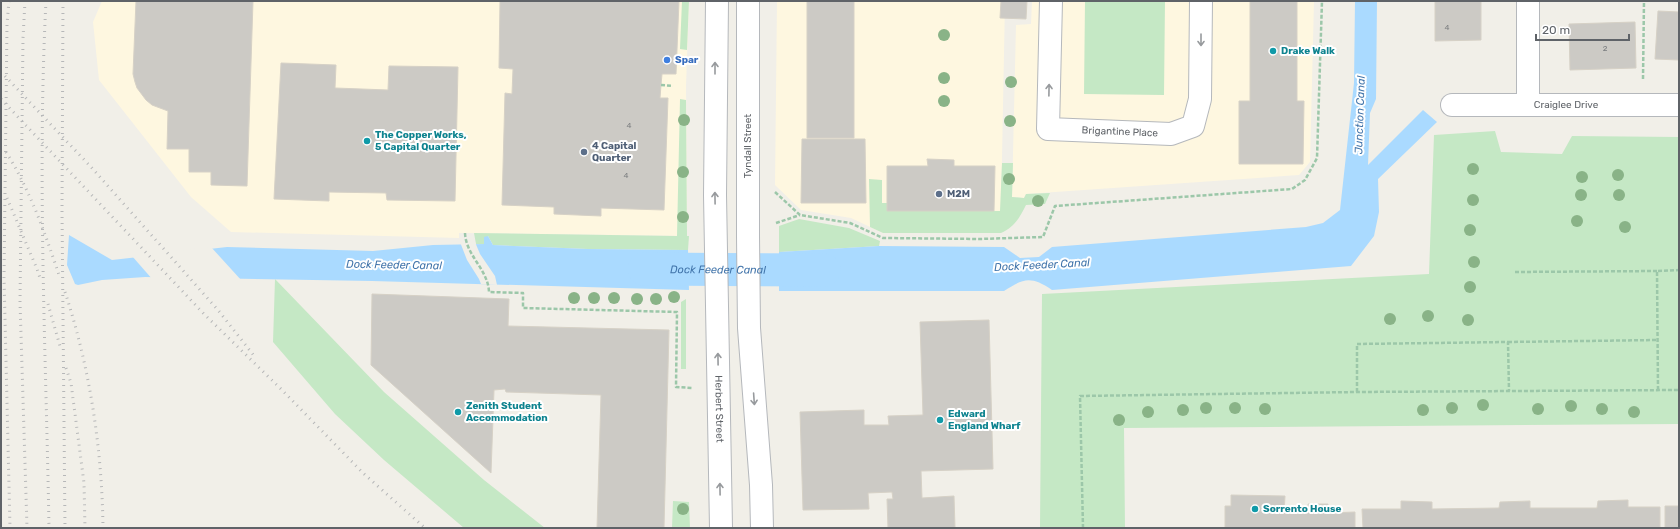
<svg xmlns="http://www.w3.org/2000/svg" width="1680" height="529" viewBox="0 0 1680 529" font-family="Rubik,sans-serif">
  <rect width="100%" height="100%" fill="#f1efe8"/>
  <!-- commercial -->
  <path fill="#fef7e0" d="M102 1H689L686 86 687 236 465 233H459V238L231 232 191 197 99 80 93 22Z
    M777 1H1005L1001 211 883 233 851 218 801 210 775 185Z
    M1032 1H1314L1310 162 1299 175 1026 194 1024 198 1012 197 1016 25 1031 24Z"/>
  <!-- green -->
  <path fill="#c5e8c5" d="M682 1H689L687 50 680 49Z
    M1085 1H1165L1164 95 1084 94Z
    M680 99 686 100 687 236H689L688 250 588 249 493 245 488 236 484 244H476L474 233 677 236Z
    M1495 131 1501 152 1562 154 1572 136 1679 137V424L1124 428 1125 528H1040L1042 294 1429 274 1434 135Z
    M1002 163H1013L1012 197 1024 198 1026 194 1050 193 1045 204 1026 205C1020 217 1014 228 1001 233H883L870 227 869 179 882 180V203H887V211H1000Z
    M799 219 849 228 880 241 879 246 779 252V226Z
    M275 279 384 392 484 480 545 528H464L384 460 335 414 273 342Z
    M686 299V369H681V302Z
    M673 501 689 502 690 528H672Z"/>
  <!-- water -->
  <path fill="#aadaff" d="M1355 1H1377L1376 99 1370 113 1368 165 1423 110 1437 122 1378 179 1379 212 1374 236 1351 266 1052 290C1031 276 1024 278 1004 291H779V252L879 246 1004 247 1020 258 1039 257 1052 247 1306 227 1323 223 1340 210 1354 83Z
    M69 235 112 260 227 247 373 251 433 245 484 244V237L488 236 493 245 588 249 688 250 689 290 372 281 145 277 102 280 78 285 75 284 67 265Z"/>
  <!-- pier -->
  <path fill="#f1efe8" d="M460 242H475L480 254 495 276 497 285 481 284 479 279 467 260Z
    M211 247 242 281 153 280 132 256Z"/>
  <g fill="none" stroke-linecap="round" stroke-linejoin="round">
    <!-- canal -->
    <path stroke="#aadaff" stroke-width="33" id="s1" d="M644 269 824 270"/>
  </g>
  <!-- building -->
  <path fill="#cccac5" stroke="#d6d1c6" d="M136 1H253L247 186 211 185V172H189V149H167L168 111 152 105 146 100 137 88 135 82 133 74Z
    M500 1H679L676 74H662L661 85 660 98H668L664 210 601 208V216L554 214V207L502 205 505 93 512 94 513 69 499 68Z
    M807 1H854V138H807Z
    M1001 1H1027L1026 19 1000 18Z
    M1250 1H1297V101H1304L1303 164H1239V101H1250Z
    M1435 1H1481V40L1435 41Z
    M1658 11 1679 12V60L1655 59Z
    M1635 22 1636 68 1570 70 1569 24Z
    M281 63 336 65 335 88 388 90 389 66 458 67 455 201 387 200 386 193 329 192V201L274 199Z
    M802 139H865L866 203H801Z
    M927 159 954 160V166H995L994 211H887V166H928Z
    M372 294 509 299 508 326 669 330 664 528H597L601 395 506 392 505 389 494 390 491 473 371 365Z
    M989 320 993 469 921 471 922 498 954 496 955 528H888L887 499H893L892 492 868 493 869 509 803 510 800 412 864 410V425H889L888 416 923 415 920 322Z
    M1231 495 1285 496 1284 513H1308V504H1328V513L1355 512V528H1225V506H1231Z
    M1628 500V507H1660V528H1363L1362 509H1401V501L1432 502V509L1499 508 1500 502 1530 501V508H1597L1598 501Z
    M1665 506H1679V528H1665Z"/>
  <g fill="none" stroke-linecap="round" stroke-linejoin="round">
    <defs>
      <g id="minor">
        <path id="s2" d="M1051 1 1048 129 1171 134 1193 126 1200 99 1201 1"/>
        <path d="M1528 1V105"/>
        <path id="s3" d="M1452 105H1679"/>
      </g>
      <g id="tertiary">
        <path id="s4" d="M717 1 715 195 721 528"/>
        <path d="M748 1V236L749 328 761 485 762 528"/>
      </g>
    </defs>
    <!-- minor casing -->
    <use href="#minor" stroke="#b5b8bc" stroke-width="24"/>
    <!-- tertiary casing -->
    <use href="#tertiary" stroke="#b5b8bc" stroke-width="24"/>
    <!-- path -->
    <path stroke="#9cc7a9" stroke-width="2.5" stroke-dasharray="4 2" stroke-linecap="butt" d="M1643 79 1644 1
      M661 85 673 86
      M775 192 800 215 850 223 883 238 980 239 1043 237 1055 206 1292 189 1305 180 1317 158 1322 1
      M776 223 800 215
      M465 233C466 256 488 269 489 292L523 293V308L677 312 676 387 692 388
      M1515 272 1657 271
      M1508 342 1658 340
      M1658 390 1657 271 1679 270
      M1357 392V344L1508 342 1509 391
      M1083 528 1080 396 1357 392 1679 390"/>
    <!-- minor -->
    <use href="#minor" stroke="#fff" stroke-width="22"/>
    <!-- tertiary -->
    <use href="#tertiary" stroke="#fff" stroke-width="22"/>
    <!-- rail -->
    <path stroke="#b6b7b8" stroke-width="3" stroke-dasharray="1 5" stroke-linecap="butt" d="M9 1 7 24 4 277 10 528
      M25 1 23 38 20 302 27 528
      M46 1C37 176 46 353 49 528
      M63 1 62 210 65 528
      M5 76 91 167 218 310 255 357
      M1 99 204 314 282 390 363 473 425 528
      M6 152C30 190 45 233 59 275
      M7 198 37 269 41 281
      M65 292C90 368 102 449 103 528
      M48 304 60 346
      M66 368 71 383 84 483 85 528"/>
  </g>
  <!-- trees -->
  <g fill="#89b387">
    <circle cx="944" cy="35" r="6"/>
    <circle cx="944" cy="78" r="6"/>
    <circle cx="1011" cy="82" r="6"/>
    <circle cx="944" cy="101" r="6"/>
    <circle cx="684" cy="120" r="6"/>
    <circle cx="1010" cy="121" r="6"/>
    <circle cx="1473" cy="169" r="6"/>
    <circle cx="683" cy="172" r="6"/>
    <circle cx="1618" cy="175" r="6"/>
    <circle cx="1582" cy="177" r="6"/>
    <circle cx="1009" cy="179" r="6"/>
    <circle cx="1581" cy="195" r="6"/>
    <circle cx="1619" cy="195" r="6"/>
    <circle cx="1473" cy="200" r="6"/>
    <circle cx="1038" cy="201" r="6"/>
    <circle cx="683" cy="217" r="6"/>
    <circle cx="1577" cy="221" r="6"/>
    <circle cx="1625" cy="227" r="6"/>
    <circle cx="1470" cy="230" r="6"/>
    <circle cx="1474" cy="262" r="6"/>
    <circle cx="1470" cy="287" r="6"/>
    <circle cx="674" cy="297" r="6"/>
    <circle cx="574" cy="298" r="6"/>
    <circle cx="594" cy="298" r="6"/>
    <circle cx="614" cy="298" r="6"/>
    <circle cx="637" cy="299" r="6"/>
    <circle cx="656" cy="299" r="6"/>
    <circle cx="1428" cy="316" r="6"/>
    <circle cx="1390" cy="319" r="6"/>
    <circle cx="1468" cy="320" r="6"/>
    <circle cx="1483" cy="405" r="6"/>
    <circle cx="1571" cy="406" r="6"/>
    <circle cx="1206" cy="408" r="6"/>
    <circle cx="1235" cy="408" r="6"/>
    <circle cx="1452" cy="408" r="6"/>
    <circle cx="1265" cy="409" r="6"/>
    <circle cx="1538" cy="409" r="6"/>
    <circle cx="1602" cy="409" r="6"/>
    <circle cx="1183" cy="410" r="6"/>
    <circle cx="1423" cy="410" r="6"/>
    <circle cx="1148" cy="412" r="6"/>
    <circle cx="1634" cy="412" r="6"/>
    <circle cx="1119" cy="420" r="6"/>
    <circle cx="683" cy="509" r="6"/>
  </g>
  <!-- one-way arrows -->
  <defs><path id="oneway-shaft" d="M-6 0H5M1.5-3L5.5 0L1.5 3" fill="none" stroke-width="1.6" stroke-linecap="round" stroke-linejoin="round"/></defs>
  <g stroke="#979a9d">
    <use href="#oneway-shaft" transform="translate(1201 40) rotate(90)"/>
    <use href="#oneway-shaft" transform="translate(715 68) rotate(-90)"/>
    <use href="#oneway-shaft" transform="translate(1049 90) rotate(-89)"/>
    <use href="#oneway-shaft" transform="translate(715 198) rotate(-91)"/>
    <use href="#oneway-shaft" transform="translate(718 359) rotate(-91)"/>
    <use href="#oneway-shaft" transform="translate(754 399) rotate(86)"/>
    <use href="#oneway-shaft" transform="translate(720 489) rotate(-91)"/>
  </g>
  <!-- markers -->
  <g fill="#0f9aa8" stroke="#fff" stroke-width="1.5">
    <circle cx="1273" cy="51" r="4"/>
    <circle cx="367" cy="141" r="4"/>
    <circle cx="458" cy="412" r="4"/>
    <circle cx="940" cy="420" r="4"/>
    <circle cx="1255" cy="509" r="4"/>
  </g>
  <circle fill="#3f7fe0" stroke="#fff" stroke-width="1.5" cx="667" cy="60" r="4"/>
  <g fill="#5c6f8a" stroke="#fff" stroke-width="1.5">
    <circle cx="584" cy="152" r="4"/>
    <circle cx="939" cy="194" r="4"/>
  </g>
  <g text-anchor="middle" dominant-baseline="central" stroke-width="4" stroke-linejoin="round" paint-order="stroke">
    <!-- number labels -->
    <g font-size="8" fill="#7a7d7f">
      <text x="1447" y="27">4</text>
      <text x="1605" y="48">2</text>
      <text x="629" y="125">4</text>
      <text x="626" y="175">4</text>
    </g>
    <!-- culture labels -->
    <g font-size="10" font-weight="bold" fill="#0d838f" stroke="#fff" text-anchor="start">
      <text x="1281" y="51">Drake Walk</text>
      <text x="375" y="135">The Copper Works,<tspan x="375" dy="12">5 Capital Quarter</tspan></text>
      <text x="466" y="406">Zenith Student<tspan x="466" dy="12">Accommodation</tspan></text>
      <text x="948" y="414">Edward<tspan x="948" dy="12">England Wharf</tspan></text>
      <text x="1263" y="509">Sorrento House</text>
    </g>
    <!-- shop labels -->
    <g font-size="10" font-weight="bold" fill="#366cbe" stroke="#fff" text-anchor="start">
      <text x="675" y="60">Spar</text>
    </g>
    <!-- street labels -->
    <g font-size="10" fill="#5f6368" stroke="#fff">
      <text stroke="none"><textPath href="#s3" startOffset="114">Craiglee Drive</textPath></text>
      <text stroke="none"><textPath href="#s2" startOffset="200">Brigantine Place</textPath></text>
      <text transform="translate(748 146) rotate(-90)">Tyndall Street</text>
      <text stroke="none"><textPath href="#s4" startOffset="408">Herbert Street</textPath></text>
    </g>
    <!-- service labels -->
    <g font-size="10" font-weight="bold" fill="#4e5e75" stroke="#fff" text-anchor="start">
      <text x="592" y="146">4 Capital<tspan x="592" dy="12">Quarter</tspan></text>
      <text x="947" y="194">M2M</text>
    </g>
    <!-- water labels -->
    <g font-size="11" font-style="italic" fill="#4174aa" stroke="#fff">
      <text transform="translate(1360 115) rotate(-88)">Junction Canal</text>
      <text transform="translate(394 265) rotate(1)">Dock Feeder Canal</text>
      <text transform="translate(1042 265) rotate(-3)">Dock Feeder Canal</text>
      <text stroke="none"><textPath href="#s1" startOffset="74">Dock Feeder Canal</textPath></text>
    </g>
  </g>
  <!-- border -->
  <rect width="1680" height="529" fill="none" stroke="#5f6368" stroke-width="4"/>
  <!-- scale -->
  <path d="M1536 34v6h93v-6" fill="none" stroke="#5f6368" stroke-width="2"/>
  <text x="1542" y="34" font-size="12" fill="#5f6368" stroke="#ffffff" stroke-width="3" paint-order="stroke">20 m</text>
</svg>
